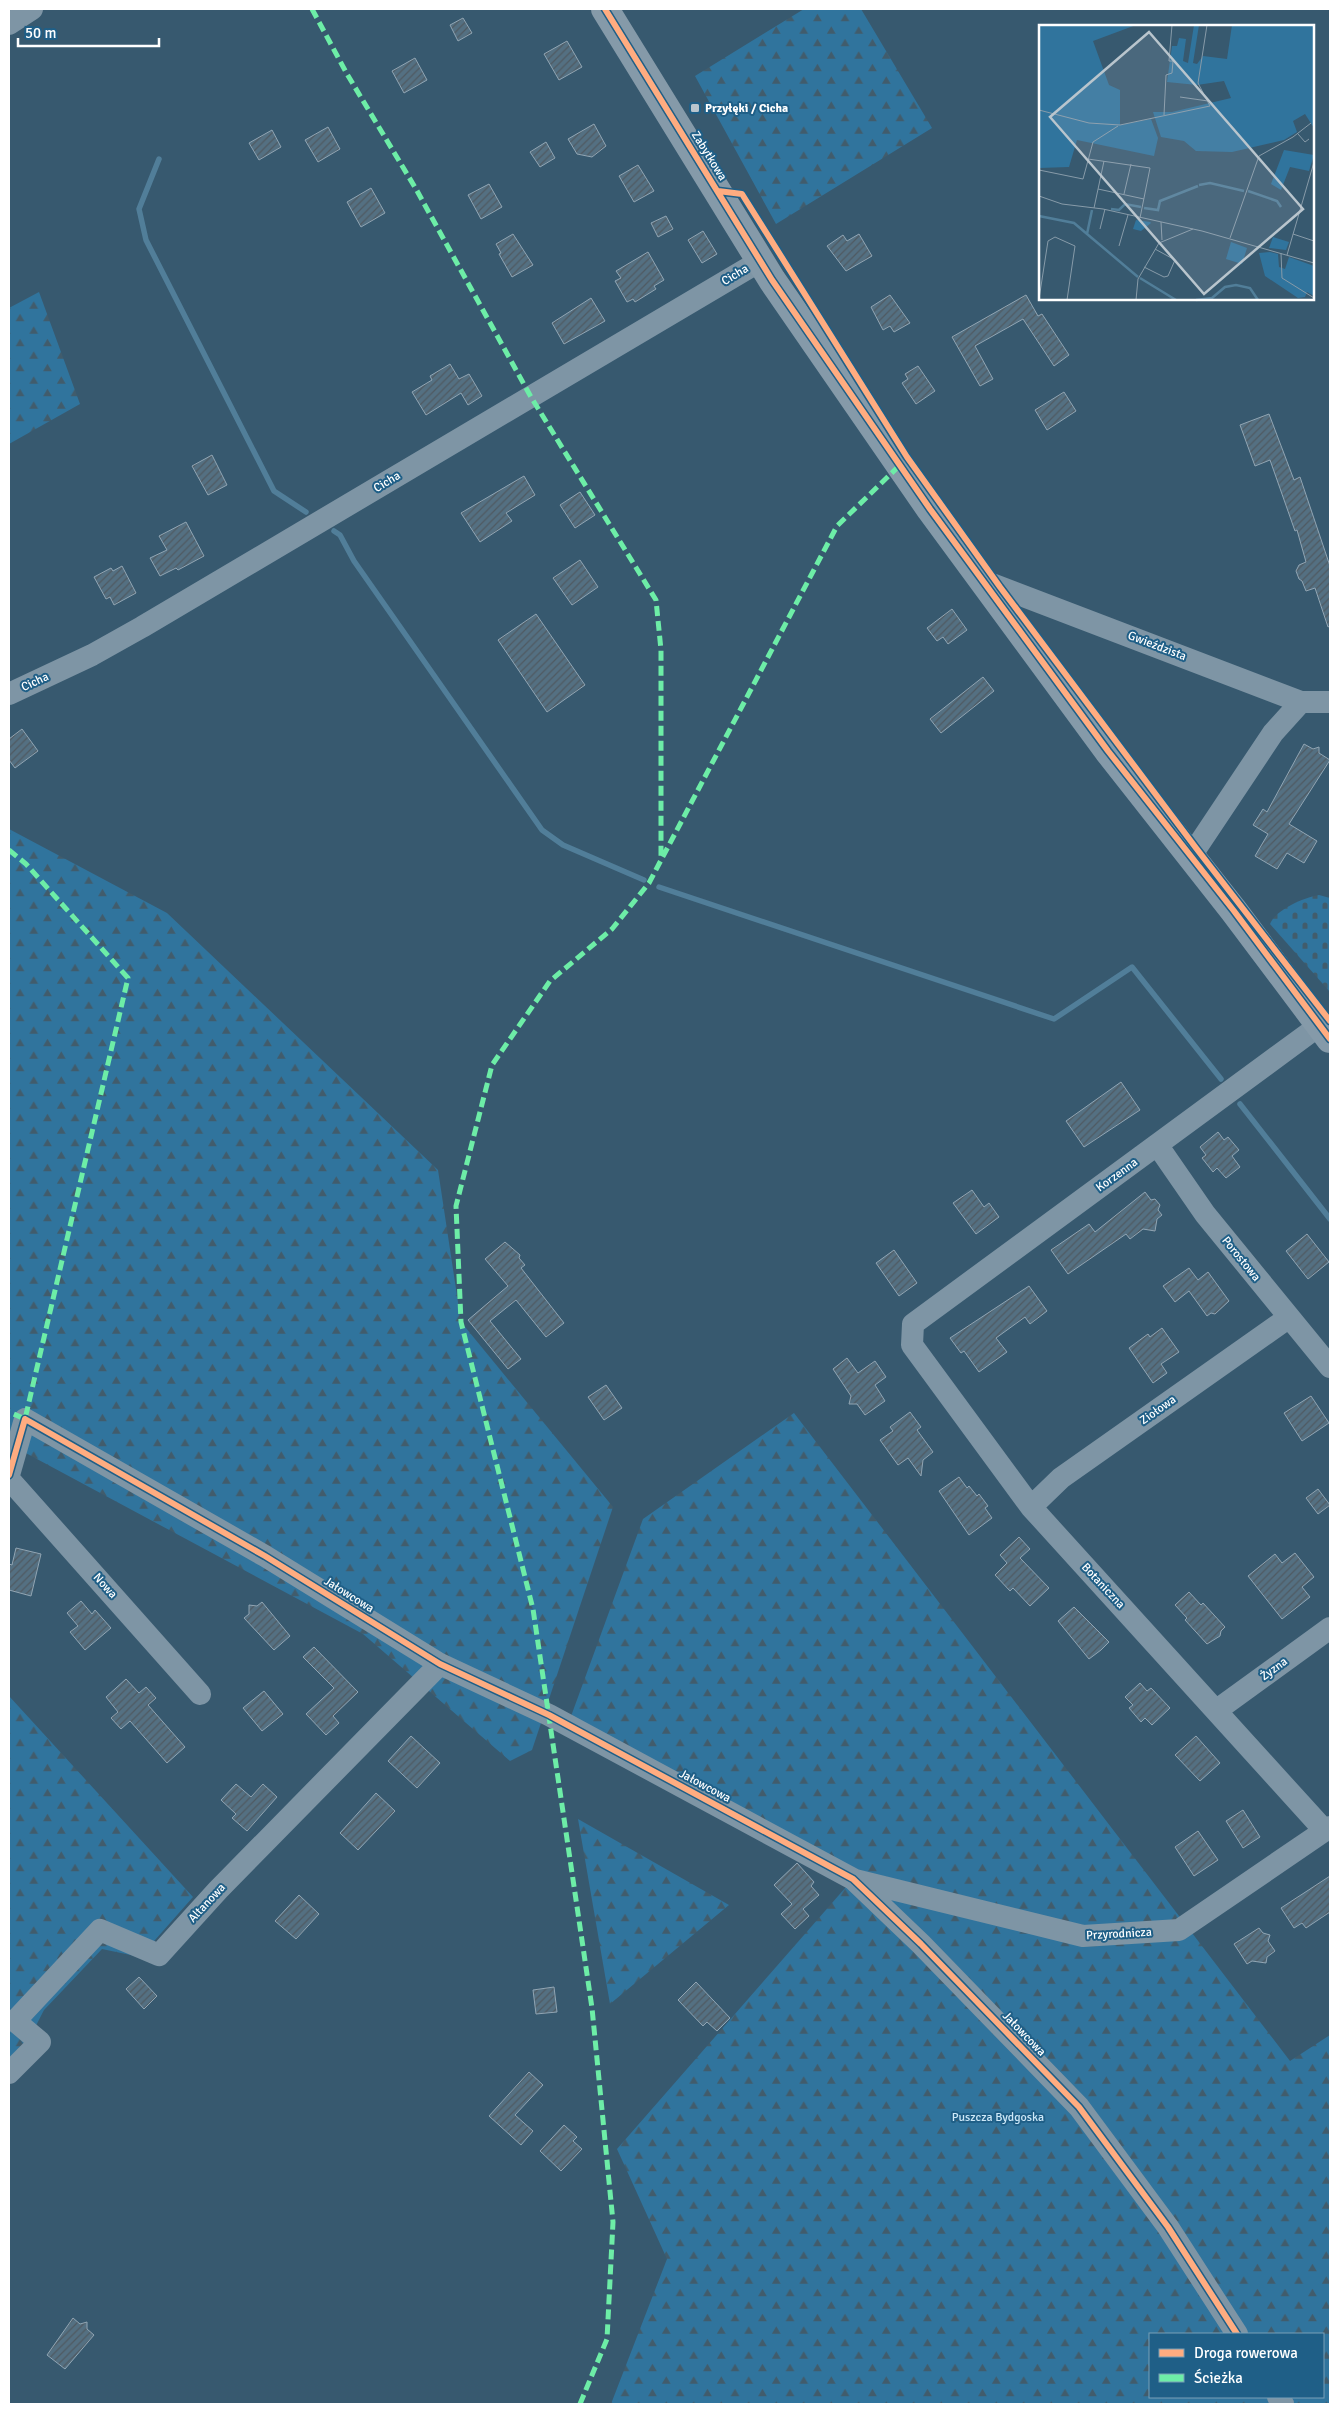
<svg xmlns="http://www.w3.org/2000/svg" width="1339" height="2413" viewBox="0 0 1339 2413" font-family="Signika,sans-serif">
  <defs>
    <pattern id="forest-firs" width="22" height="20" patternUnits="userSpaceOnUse" patternTransform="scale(1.25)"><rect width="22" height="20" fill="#30749d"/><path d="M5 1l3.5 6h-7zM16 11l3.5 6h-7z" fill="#415c6c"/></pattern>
    <pattern id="cemetery-stones" width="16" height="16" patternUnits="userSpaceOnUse" patternTransform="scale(1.25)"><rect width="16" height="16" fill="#30749d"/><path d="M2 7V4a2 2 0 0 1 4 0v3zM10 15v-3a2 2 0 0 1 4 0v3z" fill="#415c6c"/></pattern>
    <pattern id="building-hatch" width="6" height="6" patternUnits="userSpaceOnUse" patternTransform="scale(1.25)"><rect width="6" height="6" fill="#547082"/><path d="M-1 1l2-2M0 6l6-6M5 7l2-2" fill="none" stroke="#4f5a62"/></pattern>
  </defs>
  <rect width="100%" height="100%" fill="#37596f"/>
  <!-- forest -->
  <path fill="url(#forest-firs)" fill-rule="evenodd" d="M804 9H861L932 128 776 224 695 76Z
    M39 292 80 404 9 444V308Z
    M9 829 167 913 438 1170 461 1322 613 1507 532 1750 510 1761 363 1634 9 1444Z
    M794 1413 1290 2061 1330 2035V2404H611L667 2259 617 2149 853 1879 570 1719 643 1519ZM1150 2334H1323V2397H1150Z
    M9 1696 193 1897 140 1957 102 1949 44 2010 25 2047 9 2062Z
    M578 1819 729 1905 610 2004Z"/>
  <!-- cemetery -->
  <path fill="url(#cemetery-stones)" d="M1319 895 1330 898V992L1270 924C1275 910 1305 897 1319 895Z"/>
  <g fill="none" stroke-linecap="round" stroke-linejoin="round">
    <!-- stream -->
    <path stroke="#517e99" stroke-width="5.5" d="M159 159 139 209 146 240 274 491 306 512
      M334 531 340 535 354 561 542 830 563 845 644 880
      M659 887 1054 1019 1132 967 1221 1079
      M1240 1104 1330 1219"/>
  </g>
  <!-- building -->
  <path fill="url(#building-hatch)" stroke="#91a5b3" d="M463 18 472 33 458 41 450 25Z
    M567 41 582 67 559 80 544 54Z
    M415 58 427 80 404 93 392 71Z
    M594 124 606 146 592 157 577 154 568 139Z
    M328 127 340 149 318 162 305 140Z
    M272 130 281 147 259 160 249 143Z
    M546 142 555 158 540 167 530 152Z
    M638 165 654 191 634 202 619 176Z
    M489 184 502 207 481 219 468 195Z
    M371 188 385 213 361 227 347 202Z
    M666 216 673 229 658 237 651 223Z
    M703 231 717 254 702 263 688 240Z
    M513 234 533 265 512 277 499 254 501 253 496 244Z
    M859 234 872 256 846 271 827 246 843 235 847 241Z
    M648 252 664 280 654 286 656 289 635 302 633 299 627 302 615 281 621 278 616 271Z
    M890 295 910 323 894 332 890 326 883 330 871 307Z
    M1026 295 1038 316 1042 314 1069 355 1054 366 1023 319 975 346 993 379 980 386 952 337Z
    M591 298 605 321 564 344 552 323Z
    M450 364 459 379 469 374 482 396 468 405 461 393 426 415 412 392 432 380 430 376Z
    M918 366 935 391 916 404 902 383 908 379 905 374Z
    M1064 392 1076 411 1047 430 1035 410Z
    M1269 414 1294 480 1300 477 1330 566V626L1328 627 1315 588 1306 591 1302 581 1299 579 1296 571 1299 565 1306 562 1297 530 1295 531 1270 460 1255 466 1240 425Z
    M212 455 227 485 208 495 192 466Z
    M524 476 535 495 506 513 512 521 480 542 461 513Z
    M580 492 595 515 575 528 560 505Z
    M186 522 204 556 178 570 176 568 160 576 150 558 167 550 159 536Z
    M580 560 598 587 572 605 553 578Z
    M122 566 136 593 114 605 110 597 106 599 94 577 111 568 113 571Z
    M952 609 967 630 948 644 943 637 937 641 927 628Z
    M536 614 585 685 547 712 498 640Z
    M983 677 994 691 941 733 930 719Z
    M22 729 38 751 15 768 9 760V739Z
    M1304 744 1313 749 1319 747V753L1330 760 1289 824 1317 841 1304 863 1287 853 1277 869 1255 856 1268 834 1253 825 1263 809 1267 812Z
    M1121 1082 1140 1110 1084 1147 1066 1121Z
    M1218 1132 1224 1140 1228 1137 1239 1150 1232 1156 1240 1167 1226 1178 1217 1168 1213 1172 1202 1158 1206 1155 1200 1147Z
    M972 1190 984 1207 989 1203 999 1217 976 1234 953 1203Z
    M1145 1192 1151 1200 1155 1199 1160 1205 1158 1210 1162 1215 1157 1219 1155 1231 1143 1229 1130 1239 1126 1234 1068 1274 1051 1250 1089 1224 1095 1232Z
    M1307 1234 1329 1262 1308 1279 1286 1251Z
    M505 1242 520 1255 519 1258 525 1265 521 1268 564 1323 546 1337 516 1300 490 1321 521 1359 508 1369 468 1320 508 1286 485 1259Z
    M894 1250 917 1283 899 1296 876 1263Z
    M1189 1268 1198 1280 1208 1272 1229 1301 1215 1314 1211 1313 1207 1316 1189 1291 1175 1302 1163 1286Z
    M1029 1286 1047 1311 1030 1324 1025 1317 996 1338 1007 1352 979 1372 964 1351 961 1353 950 1338Z
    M1162 1328 1179 1352 1161 1364 1167 1373 1153 1383 1129 1348 1148 1334 1150 1337Z
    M847 1358 858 1373 875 1361 886 1377 875 1385 885 1401 865 1415 857 1404H849L851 1396 833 1369Z
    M606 1385 622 1408 604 1420 588 1397Z
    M1311 1396 1329 1423 1302 1441 1284 1413Z
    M910 1412 921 1427 917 1430 933 1452 923 1460 921 1476 908 1458 898 1465 880 1440 893 1431 890 1427Z
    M959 1477 967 1488 969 1486 977 1496 979 1494 988 1506 985 1508 992 1518 969 1535 939 1491Z
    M1318 1489 1330 1505 1318 1514 1306 1498Z
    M1019 1537 1030 1549 1020 1558 1049 1588 1030 1606 1013 1588 1010 1591 995 1575 1007 1563 1000 1555Z
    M16 1548 41 1554 31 1596 9 1590V1564L12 1565Z
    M1295 1553 1314 1577 1302 1587 1310 1597 1282 1619 1248 1576 1275 1554 1282 1563Z
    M1189 1592 1201 1605 1203 1603 1225 1627 1221 1631 1220 1636 1207 1644 1185 1620 1187 1618 1175 1605Z
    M81 1601 92 1614 95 1610 111 1628 85 1650 70 1632 78 1626 67 1613Z
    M262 1602 290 1636 274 1650 244 1618 249 1614V1605L257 1606Z
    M1074 1607 1109 1642 1101 1650 1089 1659 1058 1621Z
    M314 1647 358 1692 333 1716 339 1723 326 1735 306 1714 334 1688 303 1657Z
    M126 1679 139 1693 146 1687 156 1698 148 1705 185 1747 167 1763 130 1721 121 1729 111 1718 118 1712 106 1697Z
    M1140 1683 1147 1691 1151 1688 1170 1708 1152 1725 1145 1718 1141 1722 1129 1708 1133 1705 1125 1697Z
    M264 1691 283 1714 262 1731 243 1708Z
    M411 1736 440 1763 417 1788 388 1761Z
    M1196 1736 1220 1763 1200 1781 1175 1755Z
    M236 1784 251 1797 263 1784 277 1797 247 1831 232 1818 236 1814 221 1800Z
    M376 1793 395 1811 358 1850 340 1833Z
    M1243 1810 1260 1837 1243 1848 1226 1821Z
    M1198 1831 1218 1860 1194 1876 1175 1847Z
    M797 1863 814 1882 811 1886 819 1895 803 1909 809 1916 795 1929 781 1914 792 1904 774 1885Z
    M1330 1876V1912L1306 1928 1302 1923 1294 1928 1281 1908Z
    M299 1895 319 1914 296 1939 275 1921Z
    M1259 1928 1263 1933 1270 1935 1268 1941 1275 1951 1267 1957 1266 1963 1252 1961 1247 1964 1234 1944Z
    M139 1977 157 1996 144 2009 126 1989Z
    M696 1982 730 2018 717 2031 707 2022 703 2026 678 2000Z
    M554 1987 557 2012 536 2014 533 1990Z
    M529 2072 543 2085 515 2115 533 2131 521 2145 489 2116Z
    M564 2125 577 2137 573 2141 582 2149 561 2171 540 2151Z
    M73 2318 80 2324 87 2322V2329L94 2335 65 2369 47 2355Z"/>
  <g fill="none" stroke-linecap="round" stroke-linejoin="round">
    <!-- street -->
    <path stroke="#7e95a5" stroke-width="22" d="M9 24 32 9
      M984 581 1301 702H1330
      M9 694 92 655 142 627 760 261
      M1191 856 1273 733 1301 702
      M1320 1025 913 1324 912 1345 1031 1507 1325 1831
      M1158 1146 1205 1214 1330 1367
      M9 1475 25 1419 265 1556 440 1664 549 1715 853 1879 921 1944 1079 2107 1168 2227 1237 2334
      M9 1479 200 1694
      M1031 1507 1061 1478 1288 1318
      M1217 1710 1330 1628
      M855 1880 1083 1936 1179 1930 1330 1827
      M9 2073 40 2042 15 2021 100 1930 159 1955 218 1890 440 1664
      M1278 2397 1283 2404"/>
    <!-- secondary -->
    <path stroke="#859aa9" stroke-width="28" d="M605 9 772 280 930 509 1108 751 1234 911 1330 1039"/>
    <!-- quiet -->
    <path stroke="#6deda7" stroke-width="5" stroke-dasharray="10 5" stroke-linecap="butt" d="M312 9 347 74 416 189 531 397 656 600 661 650V857
      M9 850 26 864 128 978 25 1419 9 1412
      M580 2404 607 2339 613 2222 592 2008 533 1609 461 1322 456 1206 492 1065 550 981 612 929 649 883 837 526 900 465"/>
    <defs>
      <path id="cycleway" d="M605 9 772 280 930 509 1108 751 1234 911 1330 1039
        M718 191 742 194 907 457 1000 587 1196 848 1330 1021
        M9 1475 25 1419 265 1556 440 1664 549 1715 853 1879 921 1944 1079 2107 1168 2227 1237 2334"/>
    </defs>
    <!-- cycleway casing -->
    <use href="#cycleway" stroke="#1f5f87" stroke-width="9"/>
    <!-- cycleway -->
    <use href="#cycleway" stroke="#ffac80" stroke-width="6"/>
  </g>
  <!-- markers -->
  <rect fill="#b9c5cd" stroke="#1f5f87" stroke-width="2" x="690" y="103" width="10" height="10" rx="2.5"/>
  <g text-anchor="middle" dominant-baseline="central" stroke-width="4" stroke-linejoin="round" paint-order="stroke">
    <!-- poi labels -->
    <g font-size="12" font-weight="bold" fill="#fff" stroke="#1f5f87" text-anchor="start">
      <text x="705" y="108">Przyłęki / Cicha</text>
    </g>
    <!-- street labels -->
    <g font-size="12" fill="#fff" stroke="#1f5f87">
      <text transform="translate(709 156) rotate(58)">Zabytkowa</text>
      <text transform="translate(735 275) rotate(-31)">Cicha</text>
      <text transform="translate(387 482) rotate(-31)">Cicha</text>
      <text transform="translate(1157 646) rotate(21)">Gwieździsta</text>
      <text transform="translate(35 682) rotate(-25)">Cicha</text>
      <text transform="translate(1117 1175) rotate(-36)">Korzenna</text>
      <text transform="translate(1241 1259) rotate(51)">Porostowa</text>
      <text transform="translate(1158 1410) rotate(-35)">Ziołowa</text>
      <text transform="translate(105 1586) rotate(48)">Nowa</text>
      <text transform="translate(1103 1586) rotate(47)">Botaniczna</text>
      <text transform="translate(349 1595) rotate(32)">Jałowcowa</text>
      <text transform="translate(1274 1669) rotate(-36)">Żyzna</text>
      <text transform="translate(705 1786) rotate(28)">Jałowcowa</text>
      <text transform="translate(207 1903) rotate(-47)">Altanowa</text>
      <text transform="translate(1119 1934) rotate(-3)">Przyrodnicza</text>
      <text transform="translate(1024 2034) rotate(46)">Jałowcowa</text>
    </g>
    <!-- park labels -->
    <g font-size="12" fill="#cde8f8" stroke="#1f5f87">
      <text x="998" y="2117">Puszcza Bydgoska</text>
    </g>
  </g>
  <!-- overview -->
  <g transform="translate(1039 25)">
    <rect width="275" height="275" fill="#37596f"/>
    <path d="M0 0H97L54 16 70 60 81 65V100L112 94 119 113 115 131 38 115 30 142 0 143ZM155 0H160L154 38 158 39 164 31 188 34 193 0H275V103L266 89 254 96 258 107 245 115 193 127 157 126 145 116 122 112 114 87H133L192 73 185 56 158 60 128 57 133 21H138L140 13 147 14 144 36 149 38ZM245 125 275 130 270 146 251 142 242 165 232 159ZM234 212 250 217 247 225 230 223ZM192 217 208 223 203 239 187 234ZM231 227 239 229 240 242 246 244 250 232 275 241V271L268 267 266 272 259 273 226 251 220 228Z" fill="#30749d"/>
    <path d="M97 195 111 197 112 198 102 206 94 204Z" fill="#30749d"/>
    <path fill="none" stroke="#517e99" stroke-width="2.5" d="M160 160 171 158 205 166M209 166 238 176 242 182M105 183 119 185 121 176 159 161M72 184 80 185 86 179 102 182M0 191 35 198 99 252M48 209 53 185M101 253 137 275M157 275 173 273 186 262 197 260 211 263 219 275"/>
    <path fill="none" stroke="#879ba9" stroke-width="1" d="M141 72 169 76M0 85 50 98 81 100 171 81 159 58 168 0M125 90 127 50 133 48 134 36H130L133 0M259 109 266 117 270 114M49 134 111 143 101 193M0 145 44 154 54 117 79 101M59 164 105 174M85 169 92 139M0 171 23 179 64 184 163 206 275 238M55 183 65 136M122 197 123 215M61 204 66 184M254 209 275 216M191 213 220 131 254 112 272 98M80 221 89 190M242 228 243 253 275 273M248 230 275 137M105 242 125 252 129 251 136 235 116 224M0 274 9 216 16 212 36 221 28 275M97 275 99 254 120 218 154 204"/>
    <path fill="#b9c5cd" fill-opacity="0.15" stroke="#b9c5cd" stroke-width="2.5" d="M110 7 264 184 165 269 11 92Z"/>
    <rect width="275" height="275" fill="none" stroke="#fff" stroke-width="2.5"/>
  </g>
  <!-- border -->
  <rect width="1339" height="2413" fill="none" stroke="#ffffff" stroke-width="20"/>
  <!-- legend -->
  <rect x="1149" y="2333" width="175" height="65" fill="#1f5f87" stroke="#799fb7"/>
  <rect x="1159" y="2349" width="25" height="8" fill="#ffac80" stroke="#799fb7"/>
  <text x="1194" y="2358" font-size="15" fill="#ffffff">Droga rowerowa</text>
  <rect x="1159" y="2374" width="25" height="8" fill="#6deda7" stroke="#799fb7"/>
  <text x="1194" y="2383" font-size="15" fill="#ffffff">Ścieżka</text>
  <!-- scale -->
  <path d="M18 38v8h141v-8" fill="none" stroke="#ffffff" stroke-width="2.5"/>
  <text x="25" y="38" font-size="15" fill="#ffffff" stroke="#1f5f87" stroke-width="4" paint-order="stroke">50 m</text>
</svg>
